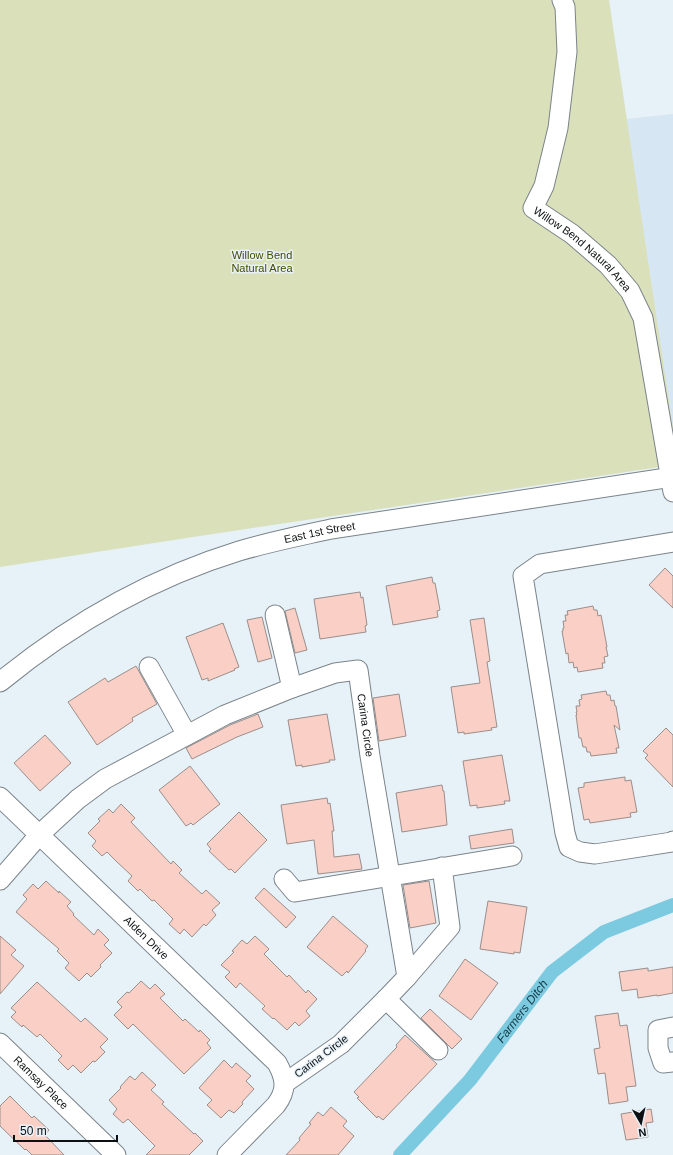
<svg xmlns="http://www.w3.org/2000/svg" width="673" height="1155" viewBox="0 0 673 1155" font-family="Helvetica,sans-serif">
  <rect width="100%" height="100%" fill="#e7f1f8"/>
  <!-- built -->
  <path fill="#d6e6f3" d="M673 114V463L617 120Z"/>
  <!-- green -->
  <path fill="#dae0ba" d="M0 0H609L673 428V465L193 537 0 567Z"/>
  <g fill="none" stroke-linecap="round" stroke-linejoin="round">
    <!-- canal -->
    <path stroke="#7ccae0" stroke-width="14" id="s1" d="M400 1155 470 1080 552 972 604 932 673 905"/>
  </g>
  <!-- building -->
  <path fill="#fad0c6" stroke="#9a8e8b" d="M665 568 673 576V608L649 585Z
    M432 577 433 583H435L440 610 437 611 438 617 393 625 386 586Z
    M360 592 361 598 363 597 367 625 365 626 366 632 320 639 314 599Z
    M593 606 594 610H597L598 616 601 615 607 647H606L608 656 604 657 605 663H602L603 668 578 672 577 667 574 668 573 662 569 663 568 653 566 654 562 631H563V628H564L563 621H566L565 615H568L567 611Z
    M295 608 307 650 295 653 285 611Z
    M262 617 272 658 258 662 247 620Z
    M484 618 490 661 487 662 497 727 491 728 492 730 464 734V732L458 733 451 687 480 683 470 620Z
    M223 623 239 667 234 669 235 670 208 681V678L202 680 186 637Z
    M136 666 157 704 132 718 133 721 97 745 68 702 105 678 108 682Z
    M606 691 607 695H610L611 701 614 700 615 706H616L620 730 614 725 619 748H616L617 753 591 756 590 752H587L586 747H583L581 738H579L576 715H577L576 712H577L576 706H580L579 700 582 699 581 695Z
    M399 694 406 736 379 741 373 698Z
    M258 714 263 727 237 737 192 759 186 748 230 725Z
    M327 714 335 760H329L330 762 302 767V765L296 766 288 720Z
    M666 728 673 735V787L645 758 648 755 643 751Z
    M45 735 71 763 40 791 14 763Z
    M502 755 510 801H504L505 804 477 808V805L470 806 463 761Z
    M190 766 220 804 193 825 191 823 186 826 159 790Z
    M625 777V781L631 780 637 812 630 813 631 817 590 823 589 819 584 820 578 788 584 787V783Z
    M442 785 443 791H444L447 825 402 832 396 793Z
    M327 798 328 804 330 803 334 831H332L334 857 359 854 362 869 318 874 314 840 287 844 281 805Z
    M121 804 135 818 131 822 171 864 173 861 182 870 179 873 202 894 206 890 220 903 212 910 216 915 206 926 204 924 192 937 184 929 180 934 169 924 173 919 154 900 152 901 140 889 138 891 128 881 132 876 116 861 107 852 102 856 92 846 96 841 88 833 100 821 98 819 109 809 113 813Z
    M239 812 267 840 235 873 231 869 229 870 209 851 211 849 207 844Z
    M512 829 514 843 471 849 469 836Z
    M46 881 59 893V891L71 902 67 906 74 914 73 915 94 935 98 929 109 940 104 945 112 953 100 965 101 967 91 977 87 973 79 981 65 968 69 963 57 951 59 949 16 912 27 899 23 895 33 884 38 889Z
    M429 881 436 923 410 928 403 885Z
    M264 888 296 917 286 928 255 898Z
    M488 901 527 907 520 953 514 952V954L480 949Z
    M333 916 368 946 365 950 366 951 348 973 347 971 342 976 307 947Z
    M0 936 16 950 11 955 24 966 0 994Z
    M255 936 269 949 264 954 287 977 289 975 306 993 308 990 317 999 306 1011 310 1016 299 1026 295 1022 287 1030 274 1018 273 1019 262 1009 265 1006 240 983 236 988 225 977 230 972 221 965 234 952 232 951 242 940 247 944Z
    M465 959 498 983 471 1020 439 996Z
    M673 967V993L657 996V995L638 998 637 989 622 991 619 972 648 968V971Z
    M141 981 150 989 155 984 165 994 160 998 183 1021 185 1019 199 1032 200 1030 210 1040 207 1043 211 1048 184 1074 133 1024 128 1029 114 1015 122 1007 117 1002 127 992 129 993Z
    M37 982 81 1022 85 1018 108 1039 100 1047 105 1052 95 1062 93 1061 81 1073 73 1065 68 1070 58 1060 62 1056 40 1034 37 1037 23 1025 22 1027 11 1017 16 1012 11 1008Z
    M430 1009 462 1039 452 1049 421 1018Z
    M618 1013 620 1026 627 1025 636 1086 626 1087 628 1101 609 1104 605 1073 598 1074 594 1049 600 1048 595 1016Z
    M405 1035 437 1064 383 1120 378 1116 377 1118 357 1098 359 1097 354 1092 397 1047 396 1045Z
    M224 1060 232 1068 236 1063 251 1076 246 1081 254 1089 242 1102 243 1104 234 1113 229 1110 221 1118 207 1105 212 1100 199 1088Z
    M142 1072 156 1085 151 1090 164 1102 162 1104 194 1134 195 1133 203 1141 189 1155H146L155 1146 128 1119 123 1123 113 1114 117 1109 109 1100 121 1088 120 1087 130 1076 135 1080Z
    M10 1096 32 1118 34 1116 49 1130 45 1135 64 1155H32L26 1149 25 1150 0 1126V1106Z
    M331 1107 347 1121 343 1126 354 1136 338 1155H286L300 1140 299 1138 311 1124 309 1123 318 1112 323 1116Z
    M651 1109 653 1122 646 1123 648 1137 626 1140 621 1114Z"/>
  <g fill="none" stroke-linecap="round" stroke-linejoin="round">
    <defs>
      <g id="minor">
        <path id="s2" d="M562 0 565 7 567 52 558 128 544 186 533 208 572 234 608 265 630 291 643 318 673 492"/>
        <path d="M673 542 540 564 523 576 565 833 569 847 580 852 595 854 672 842 673 841"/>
        <path d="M275 615 292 688"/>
        <path d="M149 667 187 735"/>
        <path id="s3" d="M0 682C71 624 151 578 239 551 269 542 300 536 331 529L673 477"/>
        <path id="s4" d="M0 797 277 1063C286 1079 287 1090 276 1105L227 1155"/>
        <path d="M284 879 295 892 512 856"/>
        <path id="s5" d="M0 880 40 834 78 799 105 779 225 715 292 688 335 673 358 670 370 756 407 977 386 999 341 1044 285 1083"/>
        <path d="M407 977 450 927 442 867"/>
        <path d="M386 999 438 1050"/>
        <path d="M673 1027 658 1030V1048L663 1063 673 1062"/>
        <path id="s6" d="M0 1043 116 1155"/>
      </g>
    </defs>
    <!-- minor casing -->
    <use href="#minor" stroke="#7b848a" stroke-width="21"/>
    <!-- minor -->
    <use href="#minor" stroke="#fff" stroke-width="19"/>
  </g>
  <g text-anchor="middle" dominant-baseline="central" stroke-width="3" stroke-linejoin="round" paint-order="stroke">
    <!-- street labels -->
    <g font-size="11" fill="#0d1012" stroke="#e7f1f8">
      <text stroke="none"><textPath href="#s2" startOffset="278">Willow Bend Natural Area</textPath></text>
      <text stroke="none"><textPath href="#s3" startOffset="357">East 1st Street</textPath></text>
      <text stroke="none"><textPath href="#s5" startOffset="479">Carina Circle</textPath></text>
      <text stroke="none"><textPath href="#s4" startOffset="203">Alden Drive</textPath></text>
      <text transform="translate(321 1056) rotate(-37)">Carina Circle</text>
      <text stroke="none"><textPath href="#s6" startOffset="57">Ramsay Place</textPath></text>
    </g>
    <!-- park labels -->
    <g font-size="11" fill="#464c00" stroke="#e7f1f8">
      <text x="262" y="255">Willow Bend<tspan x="262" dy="13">Natural Area</tspan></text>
    </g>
    <!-- water labels -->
    <g font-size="12" font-style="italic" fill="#153a44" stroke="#e7f1f8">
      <text stroke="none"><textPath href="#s1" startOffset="189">Farmers Ditch</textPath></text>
    </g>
  </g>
  <!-- north arrow -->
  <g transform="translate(641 1123) rotate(171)" stroke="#e7f1f8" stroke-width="3" paint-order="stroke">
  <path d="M0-3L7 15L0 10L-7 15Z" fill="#0d1012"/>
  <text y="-6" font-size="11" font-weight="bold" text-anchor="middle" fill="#0d1012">N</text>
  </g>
  <!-- scale -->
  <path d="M14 1135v6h103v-6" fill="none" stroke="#0d1012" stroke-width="2"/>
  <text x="20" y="1135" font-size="12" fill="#0d1012" stroke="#e7f1f8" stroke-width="3" paint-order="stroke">50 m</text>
</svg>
